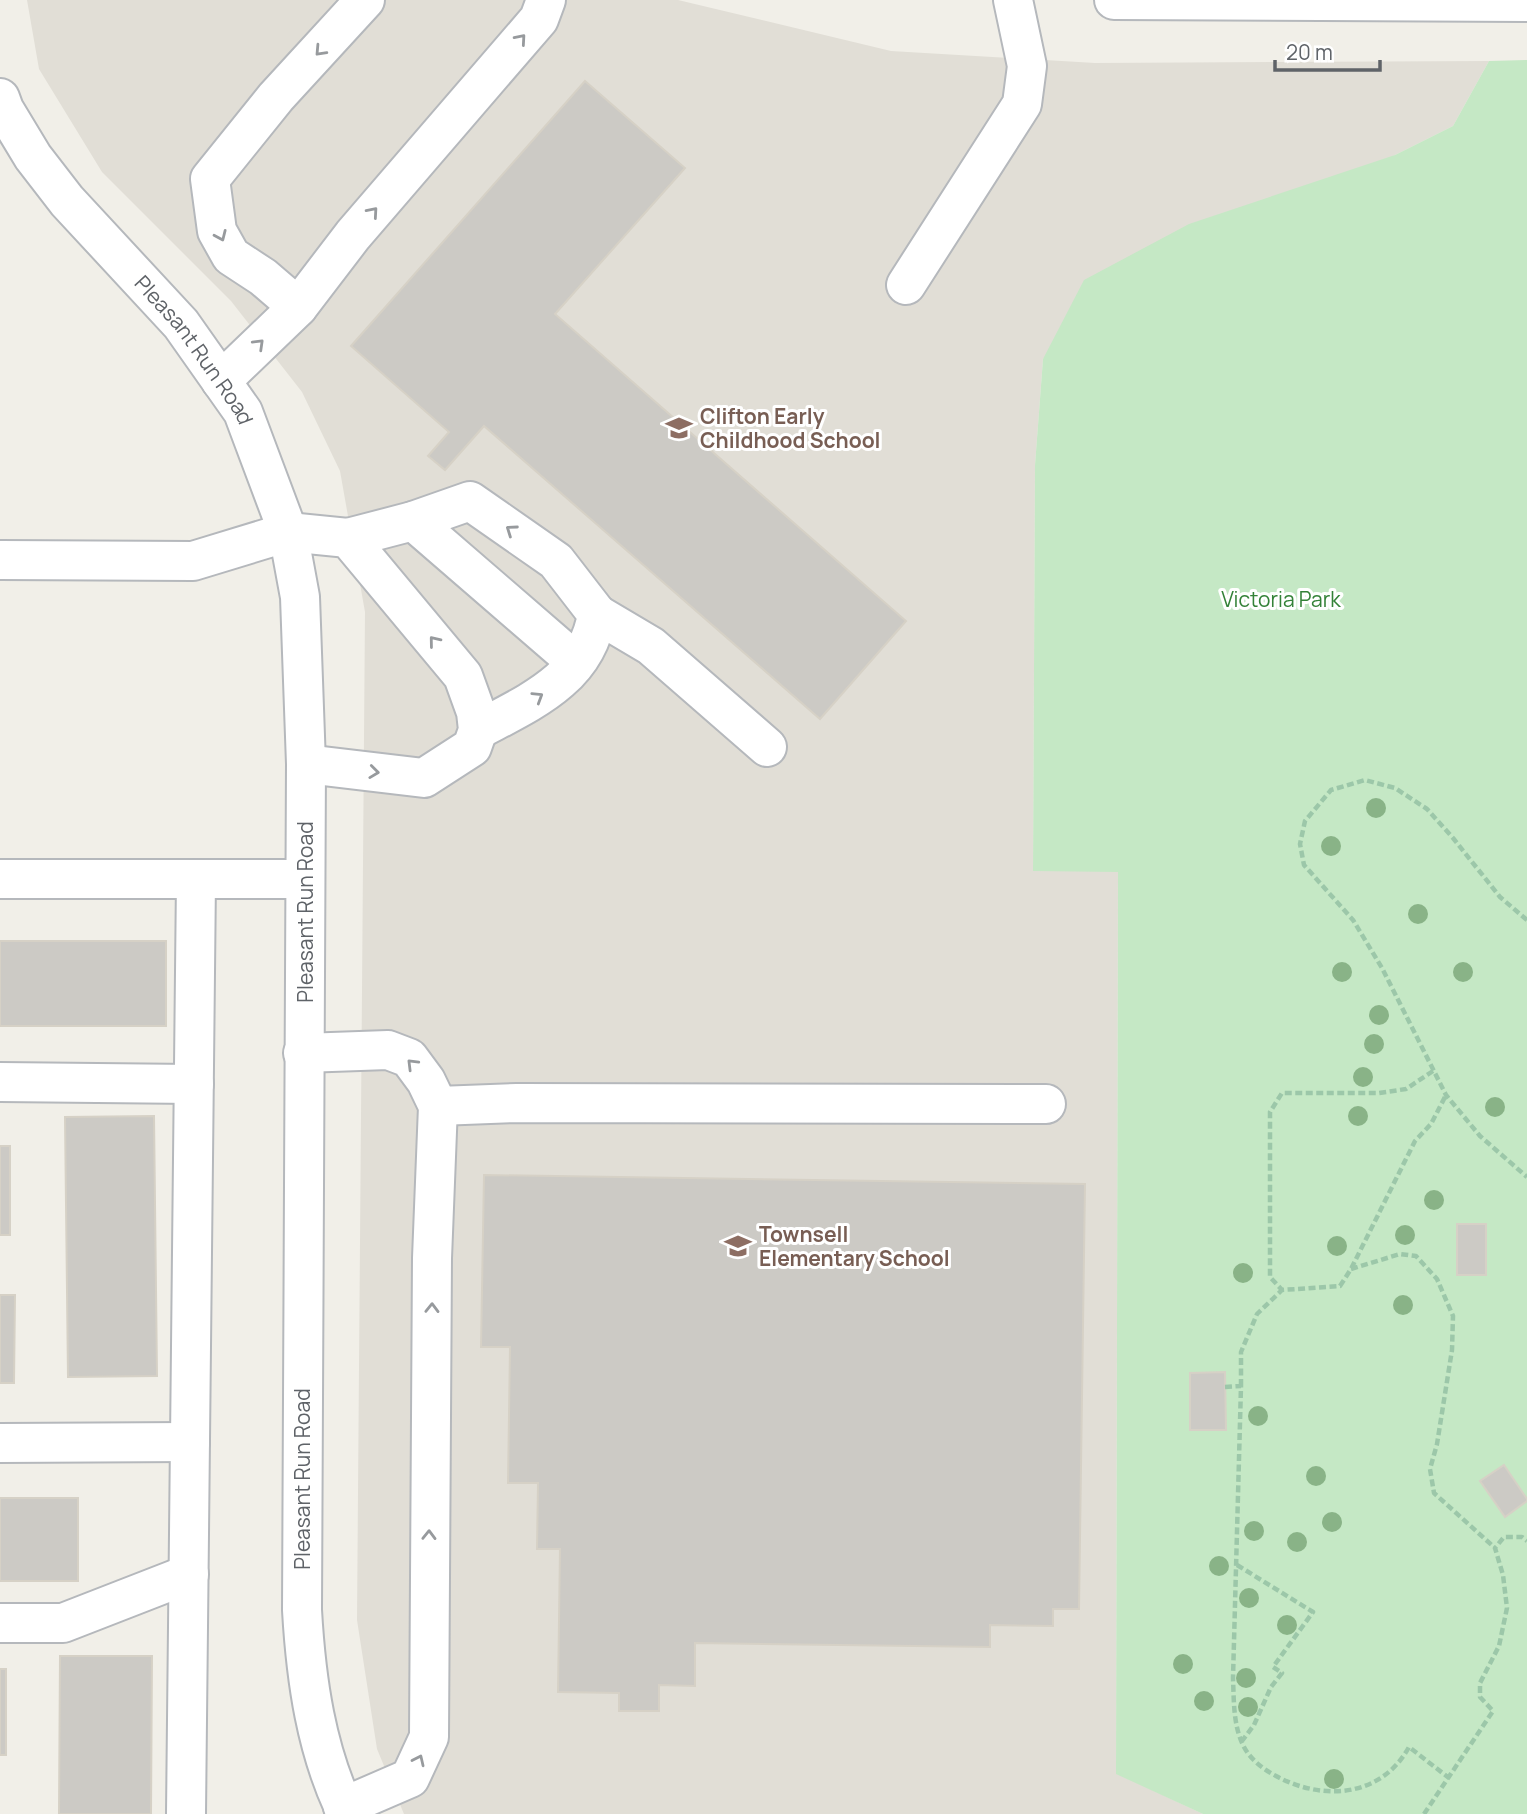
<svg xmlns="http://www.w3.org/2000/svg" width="1527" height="1814" viewBox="0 0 1527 1814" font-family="Manrope,sans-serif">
  <rect width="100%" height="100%" fill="#f1efe8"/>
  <!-- education -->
  <path fill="#e1ded6" d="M27 0H678L891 51 1095 63 1489 61 1453 126 1395 155 1043 359 1035 465 1033 870 1118 871 1116 1773 1203 1814H404L377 1749 357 1620 365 612 340 471 302 392 231 301 102 172 39 69Z"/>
  <!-- green -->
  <path fill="#c5e8c5" d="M1527 60V1814H1203L1116 1774 1118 872 1033 871 1035 465 1043 359 1084 280 1189 224 1395 155 1453 126 1489 61Z"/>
  <!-- building -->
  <path fill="#cccac5" stroke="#d6d1c6" stroke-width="2" d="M585 81 685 168 555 314 906 621 820 719 484 426 445 470 428 456 449 432 351 346Z
    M0 941H166V1026H0Z
    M154 1116 157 1376 68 1377 65 1117Z
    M0 1146H10V1235H0Z
    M484 1175 1085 1184 1079 1609H1053V1626L990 1625V1647L695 1643V1686L659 1685V1711H619V1693L558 1692 560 1549H537L538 1483H508L510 1347H481Z
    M1457 1224H1486V1275H1457Z
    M0 1295H15L14 1383H0Z
    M1225 1372 1226 1430H1190V1373Z
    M1504 1465 1527 1499V1501L1505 1517 1480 1481Z
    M0 1498H78V1581H0Z
    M60 1656H152L151 1814H59Z
    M0 1669H6V1755H0Z"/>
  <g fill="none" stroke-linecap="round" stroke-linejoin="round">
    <defs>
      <g id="minor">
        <path d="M365 0 276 97 210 179 217 231 231 256 263 277 298 307 353 235 539 19 546 0"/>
        <path d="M1114 0 1527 2"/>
        <path id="s1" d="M0 98 4 109 33 157 67 201 181 324 243 412 288 532 300 597 306 764 302 1610C306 1680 316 1751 347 1814"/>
        <path d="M906 285 1022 104 1027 66 1013 0"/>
        <path d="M221 381 298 307"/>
        <path d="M413 521 576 662"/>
        <path d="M348 538 413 521 470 501 556 561 597 614C587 679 530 702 478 730"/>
        <path d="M0 560 193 561 288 532 348 538 463 676 476 712 478 730 472 747 424 778 306 764"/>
        <path d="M597 614 651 646 767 747"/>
        <path d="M0 879H305"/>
        <path d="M303 1053 388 1050 409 1058 426 1081 438 1106 432 1258 429 1737 410 1778 343 1807"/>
        <path d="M0 1082 194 1084"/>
        <path d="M438 1106 517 1103 1046 1104"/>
        <path d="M0 1443 190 1442"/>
        <path d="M0 1623H63L189 1574"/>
        <path d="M186 1814 196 879"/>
      </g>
    </defs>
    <!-- minor casing -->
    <use href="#minor" stroke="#b5b8bc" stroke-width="42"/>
    <!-- path -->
    <path stroke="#9cc7a9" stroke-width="4.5" stroke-dasharray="7 3.5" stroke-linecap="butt" d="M1527 920 1500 897 1453 838 1427 809 1395 788 1365 780 1331 790 1305 821 1300 844 1304 865 1353 920 1382 968 1446 1095 1480 1136 1527 1177
      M1433 1071 1406 1089 1379 1093H1282L1270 1112V1277L1282 1290 1340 1286 1351 1269 1415 1141 1431 1124 1446 1095
      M1351 1269 1400 1254 1416 1256 1437 1279 1453 1316 1452 1350 1437 1444 1430 1469 1434 1493 1495 1548
      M1241 1386V1352L1257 1314 1282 1290
      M1225 1387 1241 1386 1233 1678C1234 1701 1233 1726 1244 1747 1251 1760 1263 1769 1276 1776 1322 1801 1381 1798 1409 1747L1449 1778
      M1237 1565 1313 1612 1273 1667 1282 1673 1271 1687 1254 1725 1242 1741
      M1424 1814 1493 1711 1480 1697V1683L1499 1646 1507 1608 1503 1575 1495 1548 1504 1537H1522L1527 1541"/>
    <!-- minor -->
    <use href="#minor" stroke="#fff" stroke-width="38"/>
  </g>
  <!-- trees -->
  <g fill="#89b387">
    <circle cx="1376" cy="808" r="10"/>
    <circle cx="1331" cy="846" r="10"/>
    <circle cx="1418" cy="914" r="10"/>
    <circle cx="1342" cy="972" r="10"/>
    <circle cx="1463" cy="972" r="10"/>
    <circle cx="1379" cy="1015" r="10"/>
    <circle cx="1374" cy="1044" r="10"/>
    <circle cx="1363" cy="1077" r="10"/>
    <circle cx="1495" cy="1107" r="10"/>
    <circle cx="1358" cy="1116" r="10"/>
    <circle cx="1434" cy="1200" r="10"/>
    <circle cx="1405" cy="1235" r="10"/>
    <circle cx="1337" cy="1246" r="10"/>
    <circle cx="1243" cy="1273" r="10"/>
    <circle cx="1403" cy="1305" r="10"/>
    <circle cx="1258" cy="1416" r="10"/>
    <circle cx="1316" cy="1476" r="10"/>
    <circle cx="1332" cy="1522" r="10"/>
    <circle cx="1254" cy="1531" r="10"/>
    <circle cx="1297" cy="1542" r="10"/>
    <circle cx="1219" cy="1566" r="10"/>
    <circle cx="1249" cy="1598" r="10"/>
    <circle cx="1287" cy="1625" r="10"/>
    <circle cx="1183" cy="1664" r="10"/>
    <circle cx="1246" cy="1678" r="10"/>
    <circle cx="1204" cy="1701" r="10"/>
    <circle cx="1248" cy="1707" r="10"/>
    <circle cx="1334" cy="1779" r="10"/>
  </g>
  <!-- one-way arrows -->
  <defs><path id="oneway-chevron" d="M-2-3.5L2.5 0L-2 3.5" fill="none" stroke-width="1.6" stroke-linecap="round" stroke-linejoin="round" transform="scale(1.75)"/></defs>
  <g stroke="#979a9d">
    <use href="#oneway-chevron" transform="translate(521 39) rotate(-49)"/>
    <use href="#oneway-chevron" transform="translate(320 51) rotate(133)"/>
    <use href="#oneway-chevron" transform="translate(373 212) rotate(-49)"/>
    <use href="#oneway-chevron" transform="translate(221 236) rotate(66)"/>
    <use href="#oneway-chevron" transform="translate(259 344) rotate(-44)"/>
    <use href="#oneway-chevron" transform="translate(511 530) rotate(-145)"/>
    <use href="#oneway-chevron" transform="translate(434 641) rotate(-129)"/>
    <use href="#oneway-chevron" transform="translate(538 697) rotate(-32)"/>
    <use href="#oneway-chevron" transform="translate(374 772) rotate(7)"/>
    <use href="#oneway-chevron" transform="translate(412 1064) rotate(-135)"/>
    <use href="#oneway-chevron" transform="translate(432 1308) rotate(-89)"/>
    <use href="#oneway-chevron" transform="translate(429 1535) rotate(-89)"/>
    <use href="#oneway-chevron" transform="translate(419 1760) rotate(-65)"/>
  </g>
  <!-- icons -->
  <defs>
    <symbol id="school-bare" viewBox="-9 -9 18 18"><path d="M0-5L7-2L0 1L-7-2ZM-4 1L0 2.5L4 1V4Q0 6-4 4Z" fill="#8d6e63" stroke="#fff" stroke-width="2.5" paint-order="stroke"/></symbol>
  </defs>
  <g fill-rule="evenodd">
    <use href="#school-bare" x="660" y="409" width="38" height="38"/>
    <use href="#school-bare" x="719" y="1227" width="38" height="38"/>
  </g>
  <g text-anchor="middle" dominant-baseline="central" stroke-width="6" stroke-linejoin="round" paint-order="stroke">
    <!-- street labels -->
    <g font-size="21" fill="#5f6368" stroke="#fff">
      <text stroke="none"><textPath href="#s1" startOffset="320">Pleasant Run Road</textPath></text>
      <text transform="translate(305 912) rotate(-90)">Pleasant Run Road</text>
      <text transform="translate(302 1479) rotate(-90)">Pleasant Run Road</text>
    </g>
    <!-- education labels -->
    <g font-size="21" font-weight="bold" fill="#785e54" stroke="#fff" text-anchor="start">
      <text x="700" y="416">Clifton Early<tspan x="700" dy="24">Childhood School</tspan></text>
      <text x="759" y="1234">Townsell<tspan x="759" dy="24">Elementary School</tspan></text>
    </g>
    <!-- park labels -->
    <g font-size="21" fill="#348238" stroke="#fff">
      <text x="1281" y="599">Victoria Park</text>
    </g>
  </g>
  <!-- scale -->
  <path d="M1275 60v10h105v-10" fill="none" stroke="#5f6368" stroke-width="3.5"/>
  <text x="1286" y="60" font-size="21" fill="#5f6368" stroke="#ffffff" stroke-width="5" paint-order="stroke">20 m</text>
</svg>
